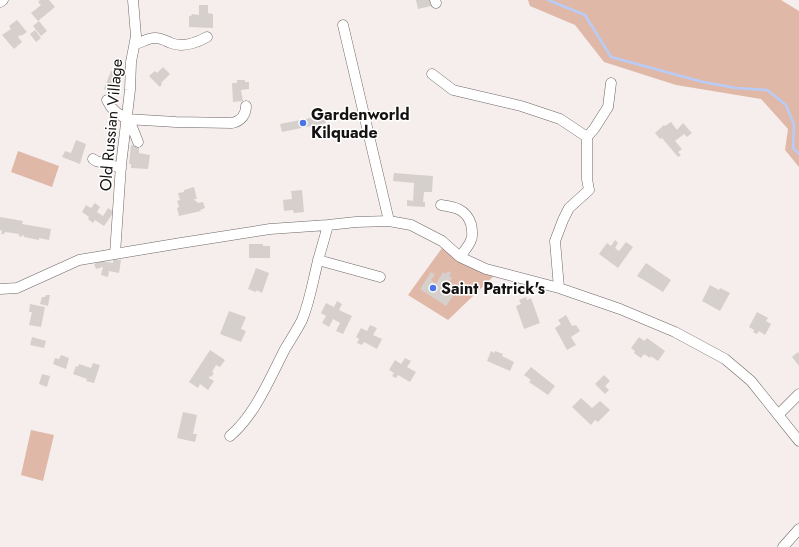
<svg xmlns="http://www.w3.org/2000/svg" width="799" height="547" viewBox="0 0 799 547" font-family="Jost,sans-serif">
  <rect width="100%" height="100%" fill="#f5eeec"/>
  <!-- green -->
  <path fill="#e0b8a8" d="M528 0H781L799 11V167L785 150 788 129 761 99 676 85 604 62 575 25 530 6Z
    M18 151 59 166 52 187 11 172Z
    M442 248 457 259 496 274 448 320 408 295Z
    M31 430 54 435 43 481 21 475Z"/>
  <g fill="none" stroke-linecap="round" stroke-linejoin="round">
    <!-- stream -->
    <path stroke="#b8ccf8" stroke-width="2.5" d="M548 0 585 15 611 57 703 82 736 88 767 90 786 105 794 125 793 148 799 154"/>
  </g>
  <!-- building -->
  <path fill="#d6d0cd" d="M40 0H49L55 7 38 21 31 13 41 5 38 2Z
    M416 0H430L431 6 418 9Z
    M199 5H208V13L213 14V28L189 27V16H191L192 14 199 15Z
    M17 20 27 32 21 36 20 35 18 37 22 42 14 49 2 35 11 29 9 26Z
    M39 21 47 31 41 36 33 26Z
    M35 30 41 38 36 42 30 34Z
    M116 67 124 70 121 80 116 78 113 85H115L112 94 108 92 109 91 104 89 111 71 114 72Z
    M163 67 170 74 161 83 162 84 160 87 149 76 155 71 157 73Z
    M237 80H245V82H249V89L241 90 243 101 233 102 232 83H237Z
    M325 115 326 123 282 132 280 124Z
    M671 122 677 130 683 123 692 133 687 137 684 134 675 141 682 149 678 152 681 155 678 157 662 138 660 139 655 133 664 125 665 126Z
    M76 140 86 144 80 164 62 157 65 151 71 153Z
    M131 145 139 146V153L150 155 148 169 131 168V164H129Z
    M394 173 433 176 432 192H424L423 202H425V207L407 206V200L413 201 414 183 393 181Z
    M194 187 197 199H194L195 201H197V203L203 202 205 208 200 210 201 211 179 216 177 208 179 207 177 201 180 200 178 193 184 192V190Z
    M302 190 304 212 294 213 293 210 284 211 283 200 292 199 291 191Z
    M95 203 100 207 97 212 103 216 108 208 114 212 104 226 95 220 93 223 88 219 89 217 82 212 86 205 91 208Z
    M0 217 23 221 22 224 51 229 49 240 39 238V240L24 237V236L22 235V237L19 236V234L5 232 4 234H1L2 231 0 230Z
    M615 240 618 243 615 248 619 251 626 242 633 247 618 268 599 254 607 243 611 246Z
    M249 244H263V246H270V258H249Z
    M113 259 121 260 119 273 109 271 108 277 101 275 103 267 96 269 94 264 102 261 113 263Z
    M646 263 671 280 663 292 637 276Z
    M256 268 269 273 262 293 257 290 256 292 248 289Z
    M448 271 451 273 449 276 452 278 444 289 449 292 452 287 457 290 446 306 420 289 431 272 435 275 431 280 436 284 443 272 446 274Z
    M710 285 719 290 720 288 730 293 720 311 702 301Z
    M46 295H50L48 306 40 304 42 297H45Z
    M526 297 527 300 531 298 540 323 524 329 516 306 521 304 519 300Z
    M337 301 342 304 339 310 352 316 343 334 336 331 340 323 333 319 329 327 322 323 326 316 321 313 326 303 334 307Z
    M30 304 45 307 41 327 29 325 32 312H29Z
    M229 311 246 317 241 329 246 331 241 342 220 334Z
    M757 312 768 318 766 321 771 324 765 335 759 331 757 334 753 332 754 330 749 327Z
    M566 315 572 326 576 325 580 331 571 337 576 345 567 350 555 328 561 324 558 320Z
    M370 325 377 328 373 335 382 339 377 349 364 342 362 345 357 343 359 339 356 337 361 328 367 331Z
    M32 337 46 341 44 348 30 345Z
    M639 337 644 341 647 338 665 351 658 361 651 356 650 358 644 354 641 358 634 353 635 351 631 348Z
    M210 350 225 360 220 367 216 365 212 372 214 373 211 377 209 376V378L214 381 208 390 200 384 198 388 189 382Z
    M491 351 494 353 495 351 503 354 502 356 514 362 510 371 487 361Z
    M798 352 799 354V366L792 357Z
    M61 355 69 358 66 369 53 364 55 358 59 359Z
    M405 358 411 361 407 367 416 372 410 382 398 375 396 378 392 376 394 373 389 370 395 360 401 364Z
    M93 363 100 365 94 383 86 381 87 379 73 374 76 366 78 367 79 364 91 368Z
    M531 367 555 386 548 395 529 382 531 380 524 375Z
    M42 374 50 376 47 387 39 384Z
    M604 375 610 381 605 386 609 390 605 394 595 384Z
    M581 398 592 408 600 401 610 410 598 422 595 420 591 425 572 407Z
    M183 412 197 415 193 434H197L195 442 177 438Z"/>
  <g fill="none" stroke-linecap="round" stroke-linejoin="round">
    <defs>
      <path id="minor" d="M435 0 436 3
        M0 2 3 0
        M343 25 389 221
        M135 44C142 43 148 37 156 38 161 38 166 41 171 43 183 48 196 43 207 37
        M432 74 453 90 521 106 560 119 587 137V179L589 190 569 208 563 220 555 241 559 288
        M107 100 111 107 116 112 126 119 176 122 232 123C241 121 246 115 246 106
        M129 119 138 142
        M587 137 594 129 608 107 611 83
        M93 159 96 161 121 168
        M441 205C455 207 466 209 471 224 472 229 473 236 471 240 469 246 463 252 460 257
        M115 254 121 165 130 90 131 62 136 36 133 0
        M318 260 380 277
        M0 289 17 288 79 260 181 243 270 229 328 225 356 222 389 221 411 225 442 241 460 257 486 269 559 288 620 309 675 332 725 359 751 381 799 441
        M778 415 799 394
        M230 436C255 415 270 378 285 349 291 339 297 330 302 320 310 301 313 280 318 261 321 249 325 237 328 225
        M783 547 799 529"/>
    </defs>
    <!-- minor casing -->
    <use href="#minor" stroke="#6d6765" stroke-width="11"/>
    <!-- minor -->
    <use href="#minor" stroke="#fff" stroke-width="10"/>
  </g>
  <!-- markers -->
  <g fill="#4b75e7" stroke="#fff" stroke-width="1.5">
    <circle cx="303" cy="123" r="4"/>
    <circle cx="433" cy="288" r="4"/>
  </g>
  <g text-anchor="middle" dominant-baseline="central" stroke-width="3" stroke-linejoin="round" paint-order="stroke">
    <!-- poi labels -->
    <g font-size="16" font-weight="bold" fill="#151312" stroke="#fff" text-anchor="start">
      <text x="311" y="114">Gardenworld<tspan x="311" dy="18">Kilquade</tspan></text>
      <text x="441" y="288">Saint Patrick's</text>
    </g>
    <!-- street labels -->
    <g font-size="16" fill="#151312" stroke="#fff">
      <text transform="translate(111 125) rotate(-85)">Old Russian Village</text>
    </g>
  </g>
</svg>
